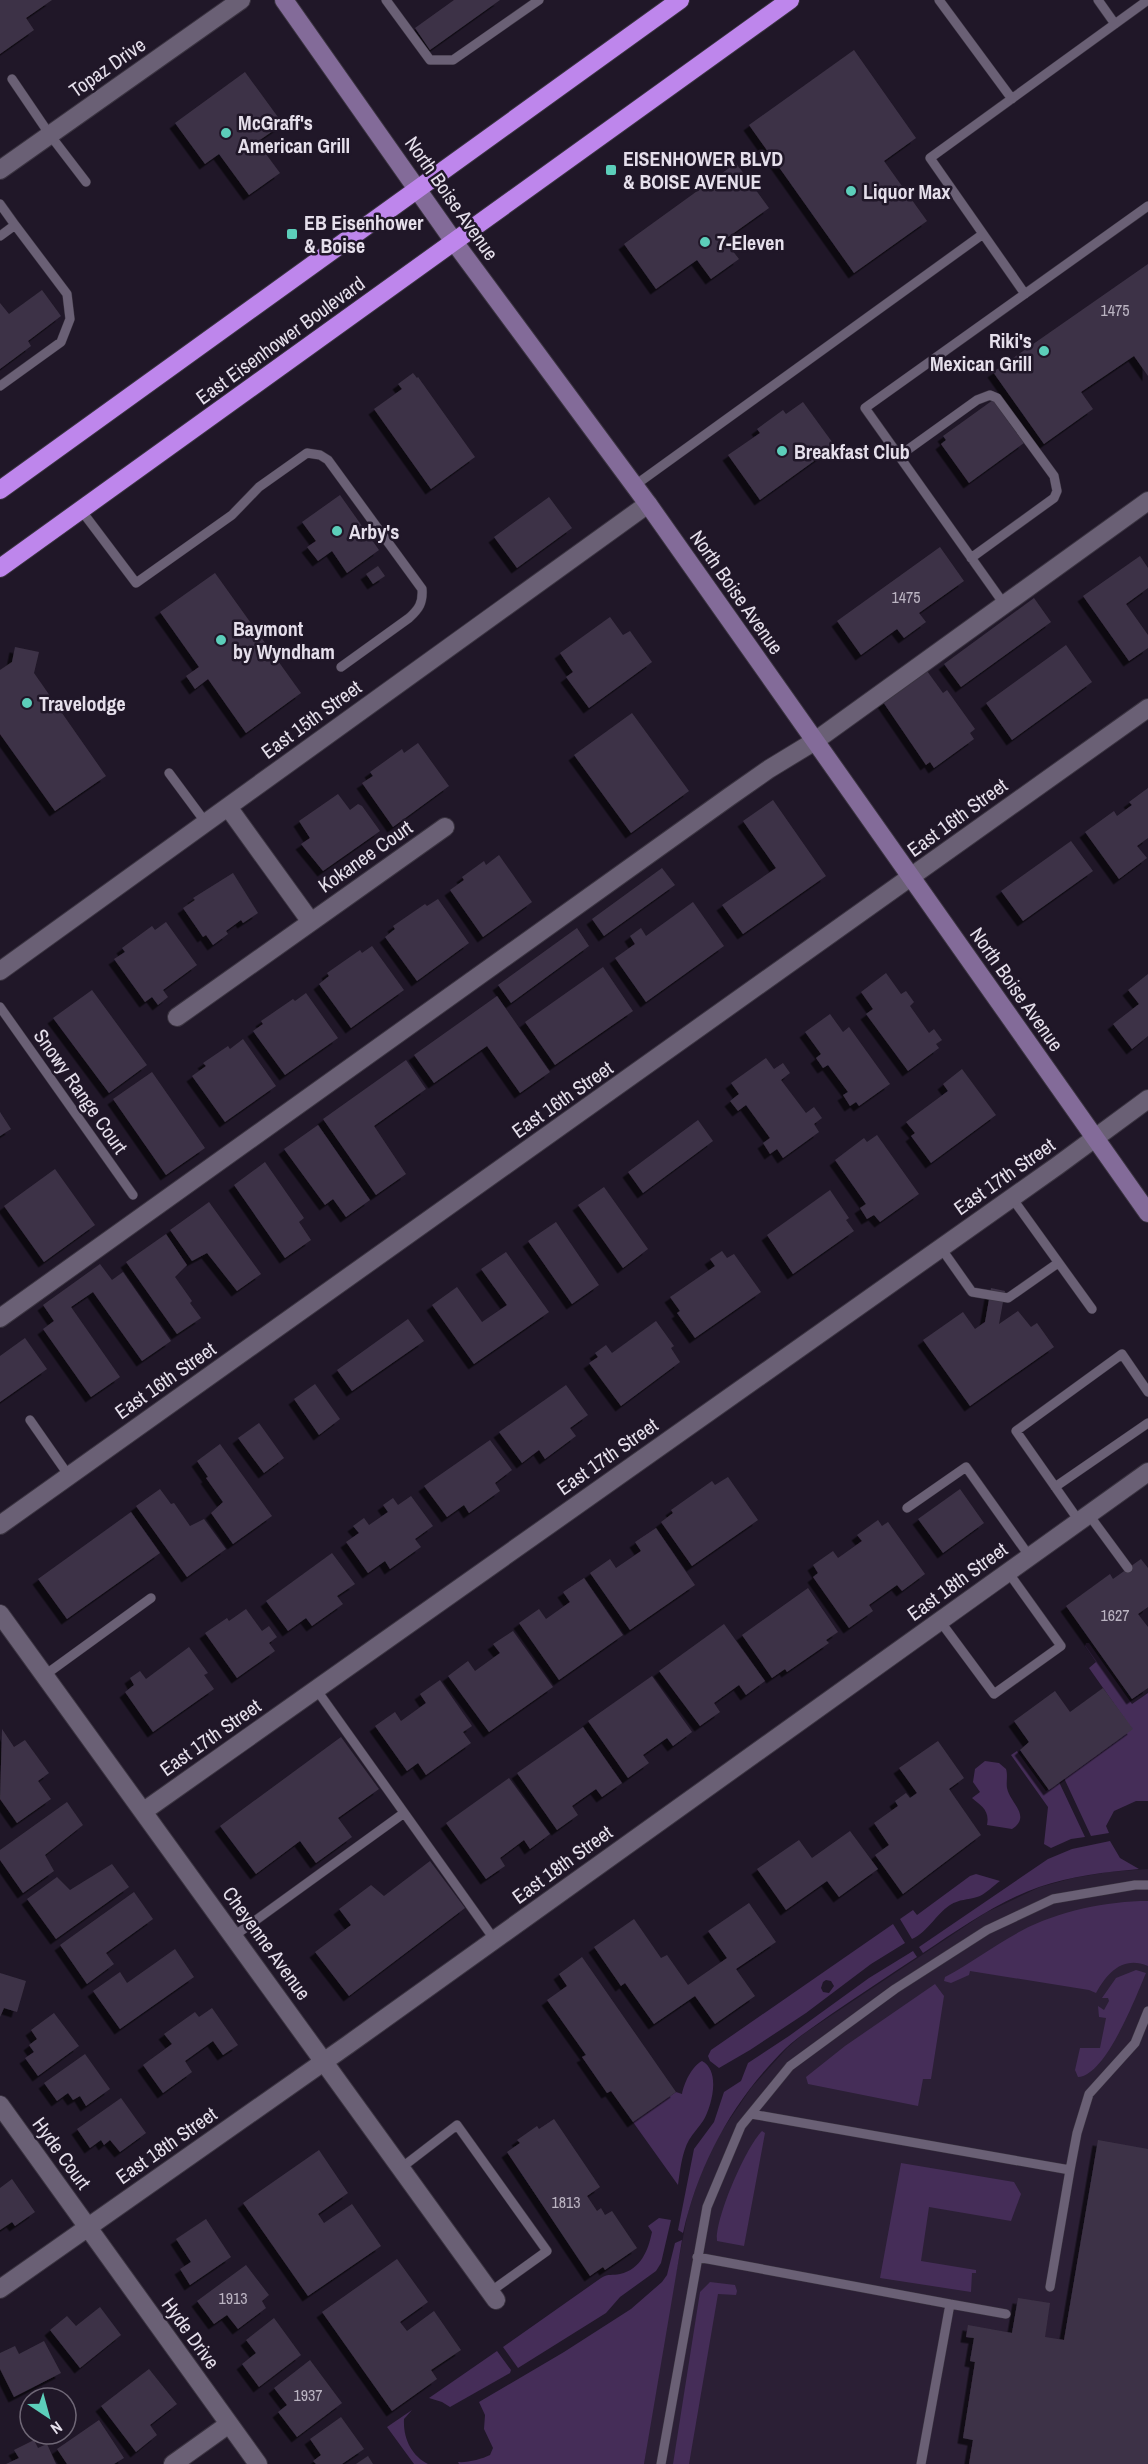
<svg xmlns="http://www.w3.org/2000/svg" width="1148" height="2464" viewBox="0 0 1148 2464" font-family="'Archivo Narrow',sans-serif">
  <defs>
    <filter id="shadow"><feDropShadow dx="-5.5" dy="5.5" stdDeviation="0" flood-color="#0009"/></filter>
  </defs>
  <rect width="100%" height="100%" fill="#201728"/>
  <!-- built -->
  <path fill="#2b1f35" d="M1148 1869V2464H644L663 2339 688 2212 704 2163 719 2135 751 2088 787 2048 802 2035 985 1913 1040 1887 1073 1878 1108 1872Z"/>
  <!-- green -->
  <path fill="#452d58" fill-rule="evenodd" d="M1086 1643H1089L1132 1704 1148 1693V1801H1136L1114 1811 1106 1826 1109 1833 1091 1836 1064 1778 1132 1729 1089 1668 1096 1662 1085 1646Z
    M1017 1751 1046 1791 1059 1782 1085 1837 1071 1839 1051 1848 1044 1844 1048 1807 1011 1755Z
    M985 1761 999 1763 1006 1769C1008 1775 1006 1782 1007 1788 1010 1803 1032 1816 1012 1829L987 1825C990 1810 981 1806 972 1798L980 1792 973 1782 975 1769Z
    M1110 1841 1120 1858 1139 1869C1106 1872 1071 1876 1039 1887 997 1902 961 1928 923 1953L919 1947 1048 1859 1072 1849Z
    M976 1874 1000 1881C994 1885 985 1895 977 1897 967 1900 960 1899 950 1905 935 1915 929 1931 912 1939L900 1919 913 1910 917 1915 970 1876Z
    M1148 1901V1966C1123 1955 1107 1973 1096 1993L1089 1990 970 1971 969 1975 951 1983 944 1981 945 1977C971 1963 995 1945 1021 1931 1058 1911 1107 1901 1148 1901Z
    M893 1924 905 1943 871 1964 806 2013 750 2050 719 2068 710 2061 708 2056 711 2050ZM826 1980 831 1981 834 1986 829 1993 823 1992 821 1988 823 1982Z
    M913 1951 917 1957C888 1976 859 1995 830 2015 815 2026 799 2036 786 2048 734 2099 699 2162 683 2233L678 2230 694 2149 714 2122 724 2092 741 2081 748 2063 789 2036 869 1978Z
    M1136 1970 1146 1973C1136 1996 1106 2076 1078 2077L1075 2070 1080 2048H1100L1106 2018 1099 2017 1098 2006 1104 2010 1109 2001 1108 1998H1102L1116 1978Z
    M935 1984 944 1996 931 2079H923L918 2106 808 2084 806 2077 845 2046Z
    M702 2061C721 2071 712 2106 703 2121 699 2127 693 2133 689 2140 682 2152 680 2171 678 2185L633 2122 676 2092 682 2094C684 2083 692 2066 702 2061Z
    M762 2131 765 2133 744 2246 717 2241C715 2218 746 2147 762 2131Z
    M901 2163 1014 2182 1021 2194 1011 2221 929 2207 921 2261 976 2270V2273H972L971 2292 880 2278Z
    M659 2218 671 2220 661 2263 656 2271 620 2297 606 2313 518 2368 503 2347 601 2278C609 2273 612 2276 620 2274 641 2269 648 2251 652 2232L648 2226Z
    M682 2240 644 2464H459L458 2462C467 2463 482 2459 490 2455L493 2448 484 2429 485 2415 479 2402 564 2352 631 2309 662 2282 667 2275 675 2243Z
    M710 2282 735 2285 737 2291 736 2295 718 2294 689 2464H673L700 2292Z
    M497 2351 511 2370 510 2373 450 2407 442 2402 429 2398Z
    M412 2410 404 2419C403 2439 412 2456 428 2464H414L387 2427Z"/>
  <!-- building -->
  <path fill="#3d3346" filter="url(#shadow)" d="M0 0H52L26 18 34 30 0 54Z
    M454 0H500L430 50 415 28Z
    M854 50 916 138 884 161 927 221 854 273 749 125Z
    M245 72 283 124 257 142 280 173 249 195 219 154 205 164 175 123Z
    M736 163 769 208 724 240 739 259 711 279 697 260 656 289 624 244Z
    M1148 264V376L1134 356 1081 392 1093 409 1044 444 993 372Z
    M42 290 61 316 28 341 31 346 0 369V303L9 314Z
    M413 373 417 378 418 377 475 457 431 489 374 409 402 389 398 384Z
    M993 400 1024 443 969 483 941 444 946 440 943 436Z
    M803 402 835 446 760 500 728 455 760 433 757 429 783 410 786 414Z
    M340 495 379 550 347 573 332 551 318 561 307 547 316 541 302 522Z
    M549 497 572 528 517 568 494 537Z
    M940 547 964 581 919 613 926 622 904 638 897 629 861 655 837 621Z
    M1140 556 1148 568V588L1126 604 1148 635V648L1129 661 1083 596Z
    M378 566 385 576 373 584 366 574Z
    M215 573 301 693 246 733 208 679 195 689 186 676 199 667 160 612Z
    M1034 598 1051 622 961 687 944 664Z
    M610 617 623 635 630 631 652 662 589 708 566 677 573 672 560 653Z
    M1066 645 1092 682 1012 740 986 703Z
    M15 647 39 652 34 673 106 776 55 811 0 734V670L12 662Z
    M927 671 943 693 947 690 975 729 970 733 974 739 934 768 930 762 926 765 883 702Z
    M632 713 689 791 631 833 574 755Z
    M418 743 449 786 393 827 362 783 373 776 370 772 402 749 404 753Z
    M1148 788V838L1137 846 1147 858 1119 879 1085 832 1114 811 1117 816 1132 805 1129 802Z
    M338 794 350 810 358 804 362 806 380 831 323 871 301 844 310 838 299 821Z
    M773 800 826 876 743 934 722 905 776 868 743 821Z
    M1071 841 1093 871 1023 921 1001 891Z
    M499 855 532 902 483 937 450 890 464 880 462 877 484 861 486 865Z
    M662 868 675 885 604 936 592 919Z
    M233 873 258 913 243 923 241 920 226 931 228 934 213 945 206 935 203 937 183 908 195 900 193 898Z
    M438 899 469 943 417 981 385 937 395 929 393 926 425 904 427 906Z
    M693 902 724 946 646 1002 615 958 635 944 630 936 641 928 646 936Z
    M166 922 197 965 163 990 168 997 158 1005 152 997 145 1002 114 959 125 952 122 948 152 926 155 930Z
    M577 928 589 946 511 1003 498 985Z
    M372 946 404 990 351 1028 319 984 329 976 327 973 360 950 362 953Z
    M603 967 633 1011 555 1065 525 1022Z
    M886 973 901 994 906 991 914 1002 910 1006 929 1033 934 1029 942 1040 936 1044 939 1048 908 1071 866 1014 873 1009 861 992Z
    M1148 974V1036L1132 1049 1113 1024 1139 1004 1128 990Z
    M92 990 147 1065 109 1093 53 1018Z
    M306 993 338 1038 285 1075 253 1031 263 1024 261 1021 293 999 295 1001Z
    M497 996 550 1072 520 1093 487 1046 434 1083 414 1055Z
    M830 1014 843 1032 849 1027 890 1084 859 1106 856 1102 850 1106 843 1095 848 1092 828 1065 823 1068 816 1058 821 1054 805 1032Z
    M243 1039 276 1086 225 1122 192 1076 206 1066 203 1063 228 1046 230 1049Z
    M766 1058 774 1069 783 1063 790 1073 781 1080 806 1113 814 1107 822 1118 814 1124 819 1132 783 1158 777 1149 770 1154 763 1143 770 1138 746 1105 738 1111 730 1101 739 1094 731 1083Z
    M406 1060 426 1089 374 1126 406 1174 376 1195 323 1119Z
    M962 1069 996 1115 931 1163 911 1136 915 1133 906 1122 948 1091 943 1084Z
    M152 1072 205 1148 166 1175 113 1099Z
    M0 1112 11 1129 0 1136Z
    M698 1120 713 1141 643 1193 628 1172Z
    M318 1125 370 1200 346 1217 333 1199 325 1205 284 1149Z
    M877 1135 919 1194 880 1222 874 1215 867 1219 860 1208 866 1204 835 1160 864 1138 867 1142Z
    M265 1162 304 1218 299 1222 311 1240 285 1258 234 1185Z
    M55 1169 95 1225 44 1262 4 1206Z
    M604 1187 648 1249 623 1268 578 1205Z
    M830 1190 849 1218 846 1220 854 1231 793 1274 767 1235Z
    M209 1202 261 1274 237 1291 207 1253 192 1261 170 1230Z
    M556 1222 599 1285 572 1304 528 1241Z
    M166 1234 187 1265 175 1277 192 1301 190 1303 201 1318 177 1334 126 1262Z
    M722 1251 727 1258 734 1254 761 1292 695 1338 677 1313 680 1311 670 1297 715 1266 710 1259Z
    M506 1252 549 1312 474 1364 432 1305 457 1287 482 1322 507 1305 481 1269Z
    M100 1264 112 1280 123 1272 171 1341 142 1361 93 1292 71 1307 120 1377 91 1397 43 1329 54 1321 43 1305Z
    M991 1288 1005 1291 999 1324 1018 1311 1031 1327 1037 1323 1054 1347 970 1406 923 1340 963 1312 975 1329 985 1322Z
    M408 1319 424 1341 352 1391 337 1370Z
    M656 1321 674 1346 671 1348 680 1362 621 1406 589 1363 598 1357 595 1353 606 1345 612 1353Z
    M25 1338 47 1369 0 1402V1356Z
    M315 1384 340 1419 319 1435 294 1399Z
    M566 1385 588 1415 570 1428 576 1436 545 1459 539 1450 522 1463 499 1432Z
    M259 1423 284 1458 264 1473 238 1438Z
    M490 1440 512 1470 495 1483 500 1491 469 1513 464 1505 447 1517 424 1486Z
    M220 1444 272 1516 233 1544 211 1513 223 1502 206 1478 208 1477 197 1461Z
    M728 1477 758 1520 692 1566 661 1522 673 1513 671 1510 712 1481 715 1485Z
    M160 1489 171 1504 174 1503 190 1526 204 1519 226 1549 187 1577 136 1506Z
    M960 1489 984 1523 943 1553 918 1519Z
    M411 1496 433 1526 415 1539 421 1547 390 1569 385 1561 368 1573 346 1542 359 1533 353 1526 364 1518 369 1525 388 1512 383 1505 393 1498 398 1505Z
    M131 1512 160 1553 67 1619 38 1579Z
    M878 1520 882 1526 888 1522 925 1574 902 1591 897 1585 869 1605 873 1611 849 1628 813 1577 818 1573 813 1565 833 1551 838 1558 862 1541 857 1535Z
    M656 1528 695 1585 630 1630 590 1573 610 1559 616 1568 641 1551 635 1542Z
    M332 1553 355 1584 337 1596 343 1604 312 1626 306 1618 288 1631 266 1601Z
    M1141 1559 1148 1568V1607L1138 1614 1148 1627V1688L1132 1699 1066 1606 1110 1574 1113 1579Z
    M584 1578 623 1635 559 1680 519 1623 539 1609 546 1619 570 1602 563 1592Z
    M808 1588 838 1632 826 1640 829 1643 787 1672 785 1669 772 1678 742 1635Z
    M246 1609 262 1631 269 1626 277 1637 269 1643 275 1651 237 1678 205 1633 227 1618 229 1621Z
    M724 1624 765 1681 746 1695 739 1685 714 1703 720 1712 700 1726 659 1671Z
    M513 1631 553 1687 489 1732 448 1676 468 1661 475 1671 500 1653 493 1644Z
    M189 1647 208 1673 204 1675 214 1689 153 1732 125 1692 134 1685 130 1678 140 1671 146 1679Z
    M652 1676 692 1732 673 1746 667 1738 643 1755 649 1763 628 1778 588 1721Z
    M440 1680 472 1726 463 1732 471 1743 426 1775 418 1763 407 1771 375 1726 395 1712 401 1721 426 1703 420 1694Z
    M1103 1688 1133 1729 1049 1790 1020 1750 1029 1742 1014 1721 1055 1691 1070 1712Z
    M583 1727 622 1783 602 1797 596 1789 572 1806 578 1815 557 1830 517 1773Z
    M2 1729 14 1747 25 1740 49 1773 38 1781 51 1799 17 1823 0 1799Z
    M341 1737 379 1789 338 1818 352 1837 316 1863 300 1841 256 1874 220 1826Z
    M938 1741 964 1778 949 1789 981 1835 903 1894 875 1855 889 1845 874 1823 898 1806 895 1801 906 1793 910 1798 917 1793 899 1768Z
    M509 1778 550 1834 530 1849 524 1840 500 1858 505 1866 486 1879 446 1823Z
    M67 1802 83 1825 45 1855 54 1871 23 1893 0 1860V1850Z
    M850 1831 878 1869 839 1897 827 1881 786 1910 757 1869 799 1840 812 1858Z
    M430 1861 465 1908 349 1996 315 1952 351 1925 339 1909 371 1885 384 1896Z
    M112 1864 129 1887 56 1939 27 1899 57 1877 70 1890Z
    M134 1892 153 1919 106 1953 114 1964 87 1984 60 1945Z
    M749 1903 776 1942 736 1969 755 1996 715 2024 695 1996 654 2024 625 1983 621 1986 594 1947 634 1919 661 1958 667 1955 688 1985 727 1958 708 1931Z
    M175 1949 194 1977 120 2029 93 1991 120 1972 127 1983Z
    M582 1957 676 2092 633 2122 611 2091 607 2093 582 2057 586 2055 547 2000 567 1986 559 1974Z
    M0 1973 26 1981 17 2012 4 2008 0 2017Z
    M212 2008 238 2045 223 2055 213 2041 185 2061 192 2072 163 2093 143 2065 172 2044 164 2034 195 2012 199 2017Z
    M54 2013 79 2046 38 2076 25 2058 34 2052 29 2045 37 2039 31 2030Z
    M85 2054 110 2089 86 2106 80 2096 73 2100 68 2093 57 2101 44 2083Z
    M121 2098 146 2133 120 2152 110 2140 104 2145 101 2140 90 2148 77 2129Z
    M554 2119 600 2187 587 2196 597 2211 601 2208 605 2215 612 2211 637 2248 605 2270 603 2267 590 2276 507 2152 520 2143 517 2140 537 2126 539 2129Z
    M1098 2140 1148 2149V2464H969L973 2440 963 2438 975 2362 970 2361 974 2338 966 2337 968 2325 1012 2333 1018 2298 1050 2303 1045 2337 1064 2340Z
    M319 2150 348 2193 318 2214 324 2223 352 2204 381 2246 308 2296 243 2203Z
    M12 2179 35 2212 15 2226 12 2222 0 2230V2188Z
    M206 2219 231 2257 190 2285 180 2269 191 2262 176 2239Z
    M397 2259 428 2302 400 2322 407 2331 434 2311 461 2350 431 2370 437 2379 392 2411 322 2312Z
    M246 2265 269 2295 262 2301 266 2308 238 2329 227 2315 214 2324 197 2301Z
    M100 2307 121 2335 80 2368 50 2330 67 2316 76 2326Z
    M274 2318 301 2355 259 2387 242 2364 256 2353 246 2340Z
    M44 2341 61 2373 14 2397 0 2369V2353L15 2346 19 2354Z
    M310 2360 342 2403 297 2437 278 2412 287 2405 274 2388Z
    M149 2369 177 2404 150 2425 157 2435 136 2452 101 2406Z
    M341 2417 364 2449 342 2464H316L313 2461 321 2455 310 2439Z
    M99 2420 124 2458 114 2464H67L57 2449Z
    M34 2440 38 2448 47 2444 56 2464H6L19 2458 14 2450Z
    M368 2456 373 2464H356Z"/>
  <g fill="none" stroke-linecap="round" stroke-linejoin="round">
    <defs>
      <path id="lane" d="M386 0 430 60H453L539 0
        M939 0 1012 99
        M1098 0 1115 24
        M12 79 50 135 86 182
        M0 204 15 225 0 236
        M1025 294 930 158 1148 0
        M0 386 61 342 70 319 67 294 15 225
        M899 456 977 400 990 395 997 398 1054 476 1057 491 1054 498 971 558
        M634 486 983 234
        M81 510 136 583 232 515 259 487 307 453 320 455 328 460 422 589C423 603 419 609 409 618L341 667
        M1004 604 865 408 1148 206
        M169 773 206 823
        M0 1007 133 1195
        M1012 1198 1092 1309
        M941 1248 972 1292 1008 1298 1058 1263
        M30 1420 69 1476
        M1055 1487 1148 1423
        M907 1508 966 1467 1030 1557
        M1089 1515 1128 1568
        M1079 1521 1016 1431 1122 1354 1148 1392
        M940 1621 994 1694 1061 1646 1008 1572
        M45 1675 151 1598
        M316 1689 494 1939
        M234 1936 404 1813
        M751 2114 1070 2170 1077 2133 1089 2094 1135 2043 1148 2011
        M401 2168 457 2125 547 2251 490 2292
        M697 2257 950 2304 921 2464
        M1050 2287 1070 2170
        M950 2304 1006 2314
        M661 2464 707 2207 741 2126 790 2066 895 1989 987 1930 1053 1899 1135 1885H1148"/>
      <path id="street" d="M0 170 241 0
        M228 807 311 922
        M0 971 648 504
        M177 1017 445 827
        M0 1318 729 797 769 769 815 741 1148 501
        M0 1525 1148 708
        M0 1614 496 2300
        M144 1811 1057 1166 1148 1099
        M0 2105 258 2464
        M0 2289 349 2044 1148 1472
        M173 2464 229 2424"/>
      <path id="secondary" d="M284 0 455 243 648 504 1148 1213"/>
      <path id="highway" d="M0 490 680 0
        M0 568 790 0"/>
    </defs>
    <!-- lane casing -->
    <use href="#lane" stroke="#3a3340" stroke-width="10"/>
    <!-- street casing -->
    <use href="#street" stroke="#3a3340" stroke-width="20"/>
    <!-- secondary casing -->
    <use href="#secondary" stroke="#3a3340" stroke-width="20"/>
    <!-- highway casing -->
    <use href="#highway" stroke="#3a3340" stroke-width="20"/>
    <!-- lane -->
    <use href="#lane" stroke="#6a6075" stroke-width="9"/>
    <!-- street -->
    <use href="#street" stroke="#6a6075" stroke-width="18"/>
    <!-- secondary -->
    <use href="#secondary" stroke="#836b99" stroke-width="18"/>
    <!-- highway -->
    <use href="#highway" stroke="#be86ec" stroke-width="18"/>
  </g>
  <!-- markers -->
  <g fill="#5cceba" stroke="#201728" stroke-width="2">
    <circle cx="226" cy="133" r="6"/>
    <rect x="605" y="164" width="12" height="12" rx="3"/>
    <circle cx="851" cy="191" r="6"/>
    <rect x="286" y="228" width="12" height="12" rx="3"/>
    <circle cx="705" cy="242" r="6"/>
    <circle cx="1044" cy="351" r="6"/>
    <circle cx="782" cy="451" r="6"/>
    <circle cx="337" cy="531" r="6"/>
    <circle cx="221" cy="640" r="6"/>
    <circle cx="27" cy="703" r="6"/>
  </g>
  <g text-anchor="middle" dominant-baseline="central" stroke-width="5" stroke-linejoin="round" paint-order="stroke">
    <!-- number labels -->
    <g font-size="16" fill="#bbb4c2">
      <text x="1115" y="310">1475</text>
      <text x="906" y="597">1475</text>
      <text x="1115" y="1615">1627</text>
      <text x="566" y="2202">1813</text>
      <text x="233" y="2298">1913</text>
      <text x="308" y="2395">1937</text>
    </g>
    <!-- street labels -->
    <g font-size="20" fill="#e5dfeb" stroke="#201728">
      <text transform="translate(107 67) rotate(-35)">Topaz Drive</text>
      <text transform="translate(452 198) rotate(55)">North Boise Avenue</text>
      <text transform="translate(280 340) rotate(-36)">East Eisenhower Boulevard</text>
      <text transform="translate(737 592) rotate(55)">North Boise Avenue</text>
      <text transform="translate(311 719) rotate(-36)">East 15th Street</text>
      <text transform="translate(957 817) rotate(-36)">East 16th Street</text>
      <text transform="translate(365 856) rotate(-35)">Kokanee Court</text>
      <text transform="translate(1017 989) rotate(55)">North Boise Avenue</text>
      <text transform="translate(81 1091) rotate(55)">Snowy Range Court</text>
      <text transform="translate(562 1099) rotate(-35)">East 16th Street</text>
      <text transform="translate(1004 1176) rotate(-35)">East 17th Street</text>
      <text transform="translate(165 1380) rotate(-35)">East 16th Street</text>
      <text transform="translate(607 1456) rotate(-35)">East 17th Street</text>
      <text transform="translate(957 1581) rotate(-36)">East 18th Street</text>
      <text transform="translate(210 1737) rotate(-35)">East 17th Street</text>
      <text transform="translate(562 1864) rotate(-36)">East 18th Street</text>
      <text transform="translate(267 1943) rotate(54)">Cheyenne Avenue</text>
      <text transform="translate(166 2145) rotate(-35)">East 18th Street</text>
      <text transform="translate(62 2153) rotate(54)">Hyde Court</text>
      <text transform="translate(191 2333) rotate(54)">Hyde Drive</text>
    </g>
    <!-- poi labels -->
    <g font-size="20" font-weight="bold" fill="#e5dfeb" stroke="#201728" text-anchor="start">
      <text x="238" y="122">McGraff's<tspan x="238" dy="23">American Grill</tspan></text>
      <text x="623" y="158">EISENHOWER BLVD<tspan x="623" dy="23">&amp; BOISE AVENUE</tspan></text>
      <text x="863" y="191">Liquor Max</text>
      <text x="304" y="222">EB Eisenhower<tspan x="304" dy="23">&amp; Boise</tspan></text>
      <text x="717" y="242">7-Eleven</text>
      <text x="1032" y="340" text-anchor="end">Riki's<tspan x="1032" dy="23">Mexican Grill</tspan></text>
      <text x="794" y="451">Breakfast Club</text>
      <text x="349" y="531">Arby's</text>
      <text x="233" y="628">Baymont<tspan x="233" dy="23">by Wyndham</tspan></text>
      <text x="39" y="703">Travelodge</text>
    </g>
  </g>
  <!-- north arrow -->
  <g transform="translate(48 2416) rotate(144)"><circle r="28" fill="#201728" stroke="#6f6776" stroke-width="1.5"/>
  <path d="M0-4.5L10 22L0 15L-10 22Z" fill="#5cceba"/>
  <text y="-9" font-size="16" font-weight="bold" text-anchor="middle" fill="#e5dfeb">N</text>
  </g>
</svg>
